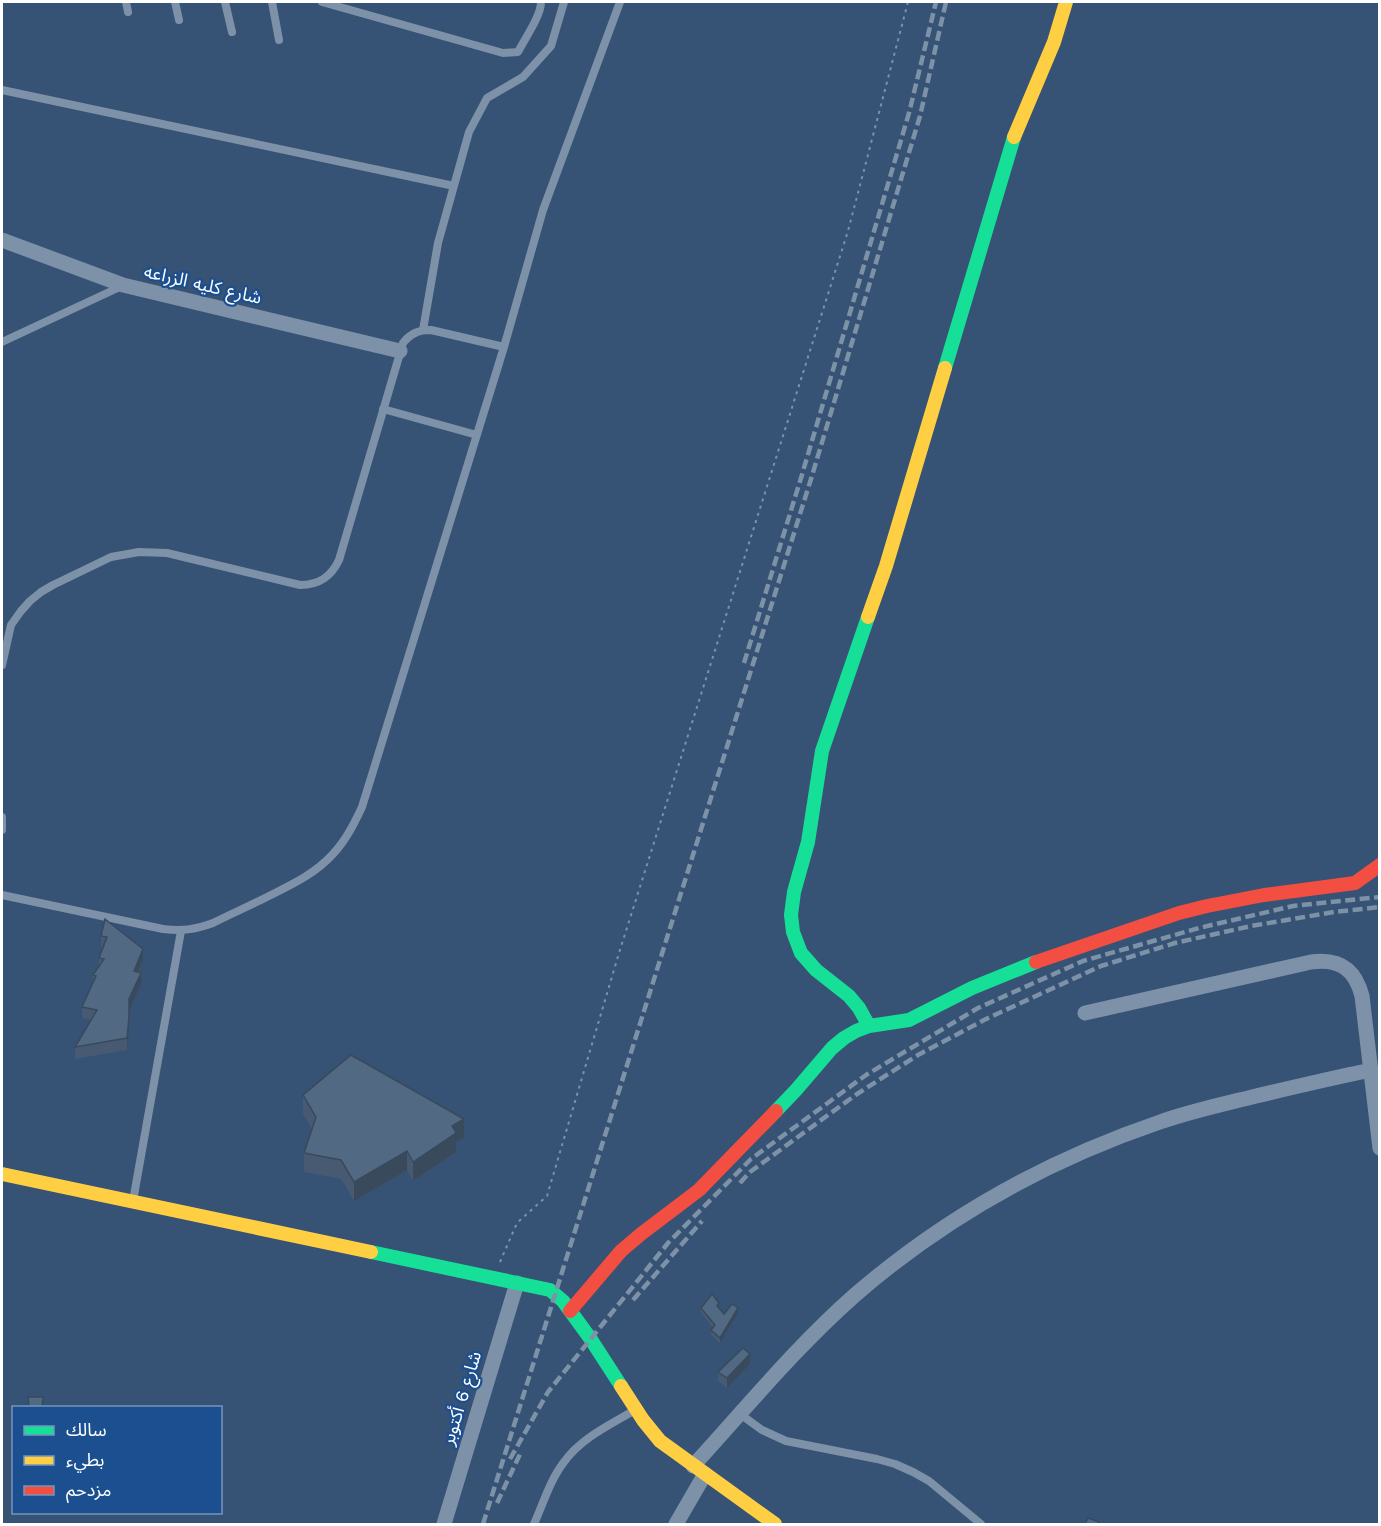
<svg xmlns="http://www.w3.org/2000/svg" width="1381" height="1526" viewBox="0 0 1381 1526" font-family="'Work Sans','Noto Sans Arabic',sans-serif">
  <rect width="100%" height="100%" fill="#365274"/>
  <g fill="none" stroke-linecap="round" stroke-linejoin="round">
    <!-- path -->
    <path stroke="#7d92a8" stroke-width="2" stroke-dasharray="3 4.5" stroke-linecap="butt" d="M500 1262 517 1223 547 1196 619 953 848 231 908 2"/>
    <!-- lane -->
    <path stroke="#7d92a8" stroke-width="8" d="M126 2 128 12
      M175 2 179 20
      M225 2 232 32
      M272 2 279 40
      M322 2 503 53 518 52C525 38 541 16 541 2
      M2 90 454 186
      M423 330 438 243 469 132 487 98 523 77 551 46 564 2
      M2 342 122 286
      M383 409 477 435
      M2 665 11 625 21 611 30 601 41 592 53 585 111 557 139 552 167 553 300 585C319 585 331 577 339 560L403 343C411 333 419 330 431 330L504 347
      M2 817V830
      M2 895 163 929C182 931 194 930 213 923 231 914 249 906 267 897 291 885 315 874 333 854 346 840 354 824 362 807L504 347 543 210 620 2
      M133 1201 181 931
      M740 1414 762 1430 786 1441 877 1459 895 1464 913 1472 929 1481 981 1524
      M534 1524C543 1504 550 1480 564 1462 581 1438 610 1425 635 1410"/>
    <!-- street -->
    <path stroke="#7d92a8" stroke-width="15" d="M2 240 123 285 400 351
      M1085 1013 1311 962C1339 958 1355 969 1362 996L1380 1148
      M693 1466C746 1408 796 1347 855 1295 945 1217 1048 1160 1160 1122 1191 1111 1224 1104 1256 1096 1294 1087 1332 1078 1371 1070
      M444 1524 517 1283
      M676 1524 705 1474"/>
    <!-- fast -->
    <path stroke="#16e098" stroke-width="14" d="M945 368 1014 137
      M868 617 822 751 808 842 794 892 791 915 793 932 801 953 816 970 849 996 859 1008 869 1026
      M776 1111 796 1090 832 1048 844 1038 856 1031 869 1026 909 1020 972 988 1036 962
      M371 1252 550 1290 563 1301 590 1338 621 1386"/>
    <!-- slow -->
    <path stroke="#ffcf43" stroke-width="14" d="M1014 137 1054 42 1066 2
      M868 617 886 566 945 368
      M2 1174 371 1252
      M621 1386 643 1420 660 1441 775 1524"/>
    <!-- jam -->
    <path stroke="#f24e42" stroke-width="14" d="M1036 962 1179 913 1207 906 1264 895 1355 883 1380 865
      M570 1311 621 1251 641 1234 699 1190 776 1111"/>
    <!-- rail -->
    <path stroke="#7e92a7" stroke-width="4.5" stroke-dasharray="10 4.5" stroke-linecap="butt" d="M744 663 801 478 909 113 936 2
      M740 1183 750 1172 802 1134 857 1094 918 1055 986 1019 1101 966 1175 943 1251 926 1334 912 1380 907
      M633 1300 702 1221
      M510 1459 548 1392 668 1243 751 1159 866 1075 978 1008 1083 961 1199 928 1293 906 1380 897
      M497 1503 521 1452
      M483 1524 811 479 920 116 946 2"/>
  </g>
  <!-- wall -->
  <path fill="#475a72" d="M105 919 143 960 139 972 141 984 129 1010V1028L127 1050 75 1059V1047L91 1020 82 1018V1007L93 983V975L99 966V958L103 948 101 947V936Z
    M303 1095 464 1138 456 1142V1152L413 1181 407 1170 354 1201 341 1179 304 1172V1153L312 1129 303 1114Z
    M701 1308H719L724 1314 738 1313 720 1343 711 1335V1330L713 1328 701 1313Z
    M750 1364 727 1388 718 1381V1372Z"/>
  <!-- shaded-wall -->
  <path fill="#394a5c" d="M143 949V960L134 982V971Z
    M141 973V984L129 1011V999Z
    M129 1017V1028L127 1050V1038Z
    M464 1119V1138L456 1142V1152L413 1181V1162L452 1126Z
    M407 1151V1170L354 1201V1182Z
    M738 1308V1313L720 1343V1338Z
    M750 1354V1364L727 1388V1378Z"/>
  <!-- building -->
  <path fill="#526984" stroke="#394a5c" stroke-width="1.5" d="M105 919 143 949 134 971 141 973 129 999V1017L127 1038 75 1047 97 1010 82 1007 96 976 93 975 104 959 99 958 107 937 101 936Z
    M351 1055 464 1119 452 1126 456 1133 413 1162 407 1151 354 1182 341 1160 304 1153 316 1117 303 1095Z
    M712 1294 719 1303 717 1306 724 1314 732 1304 738 1308 720 1338 711 1330 715 1325 701 1308Z
    M743 1348 750 1354 727 1378 718 1372Z
    M28 1397H43L42 1407H29Z
    M1088 1518 1099 1522 1098 1524H1085Z"/>
  <g text-anchor="middle" dominant-baseline="central" stroke-width="4.5" stroke-linejoin="round" paint-order="stroke">
    <!-- street labels -->
    <g font-size="18" fill="#fff" stroke="#1b4f8f">
      <text transform="translate(203 284) rotate(13)">شارع كليه الزراعه</text>
      <text transform="translate(461 1398) rotate(-73)">شارع 6 أكتوبر</text>
    </g>
  </g>
  <!-- border -->
  <rect width="1381" height="1526" fill="none" stroke="#ffffff" stroke-width="6"/>
  <!-- legend -->
  <rect x="12" y="1406" width="210" height="108" fill="#1b4f8f" stroke="#7695bc" stroke-width="1.5"/>
  <rect x="24" y="1426" width="30" height="9" fill="#16e098" stroke="#7695bc" stroke-width="1.5"/>
  <text x="66" y="1436" font-size="18" fill="#ffffff">سالك</text>
  <rect x="24" y="1456" width="30" height="9" fill="#ffcf43" stroke="#7695bc" stroke-width="1.5"/>
  <text x="66" y="1466" font-size="18" fill="#ffffff">بطيء</text>
  <rect x="24" y="1486" width="30" height="9" fill="#f24e42" stroke="#7695bc" stroke-width="1.5"/>
  <text x="66" y="1496" font-size="18" fill="#ffffff">مزدحم</text>
</svg>
